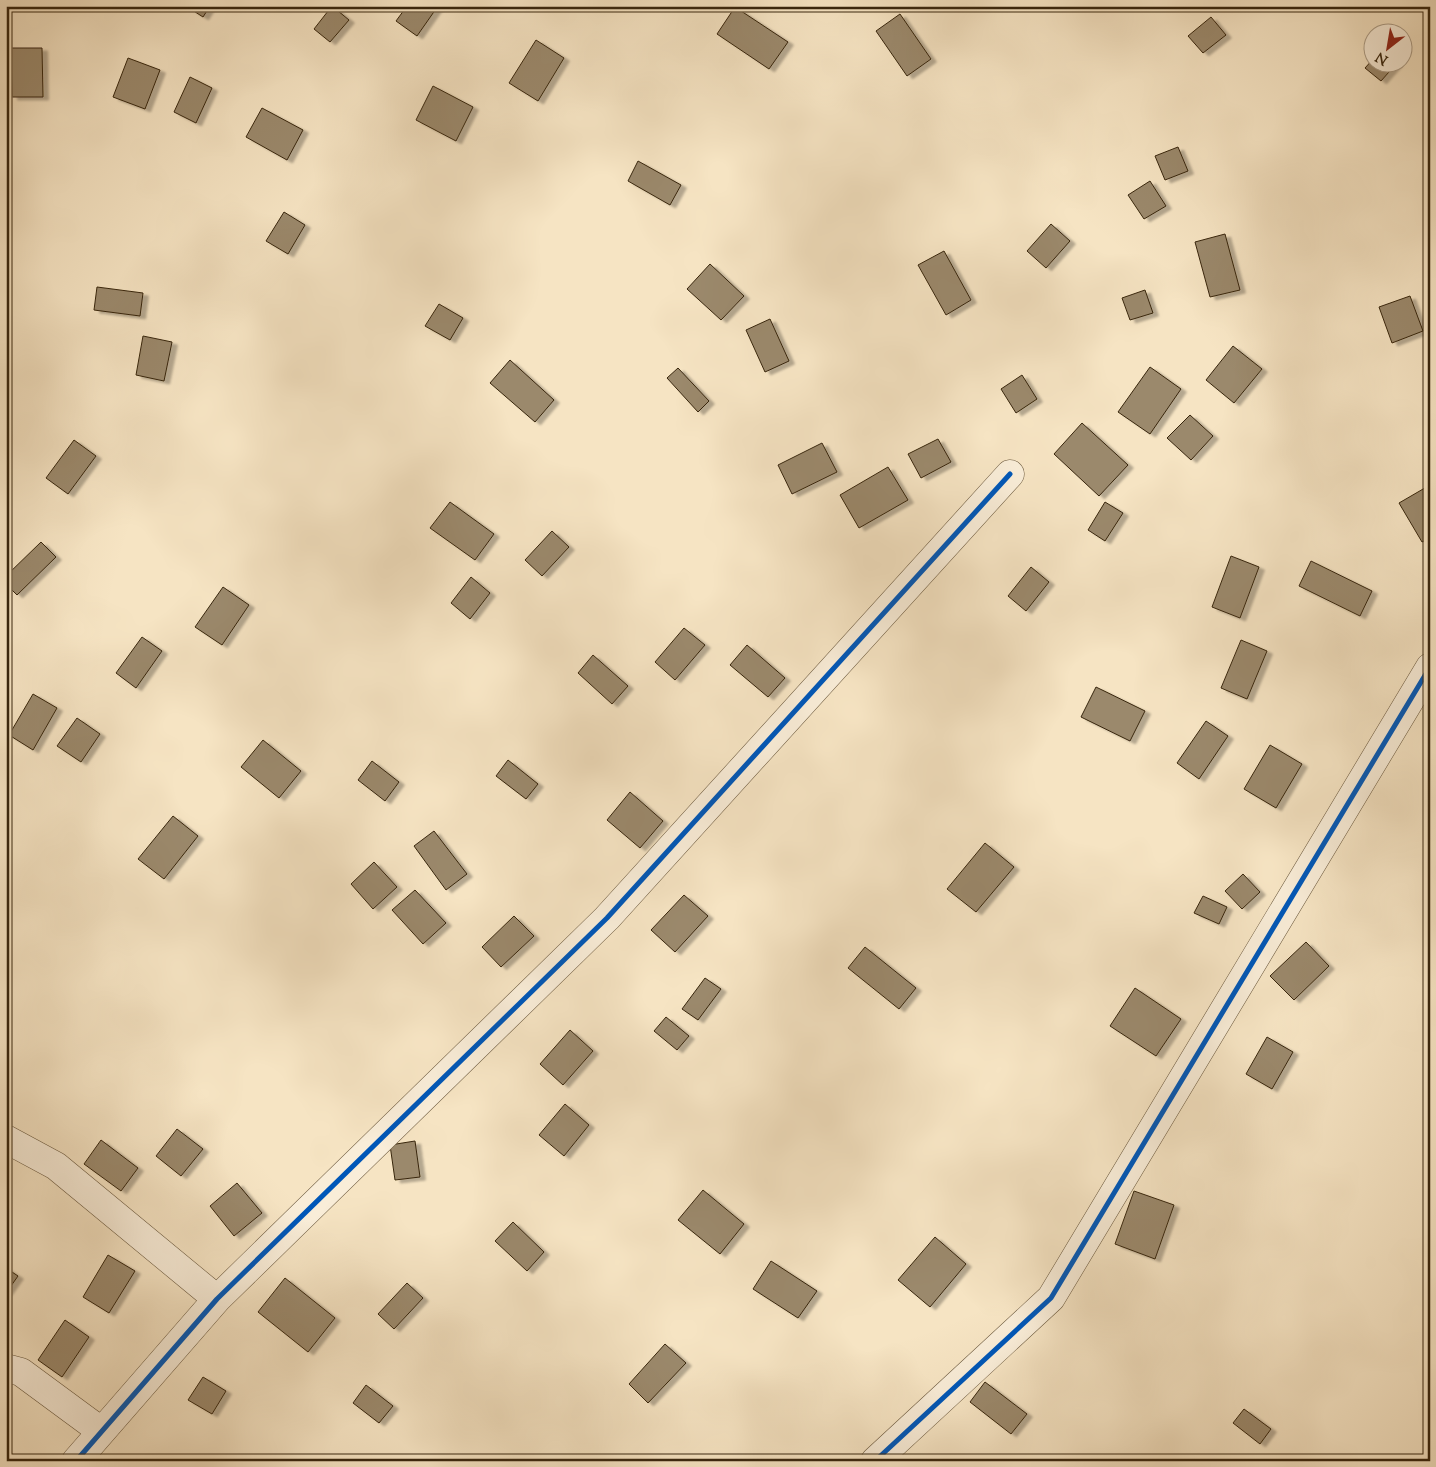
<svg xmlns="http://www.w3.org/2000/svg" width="1436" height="1467" viewBox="0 0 1436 1467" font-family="'Sorts Mill Goudy',serif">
  <defs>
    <filter id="shadow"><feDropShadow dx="5.5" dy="3" stdDeviation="1" flood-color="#0004"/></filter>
  </defs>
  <rect width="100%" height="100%" fill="#f6e4c3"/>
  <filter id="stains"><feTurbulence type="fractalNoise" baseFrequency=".004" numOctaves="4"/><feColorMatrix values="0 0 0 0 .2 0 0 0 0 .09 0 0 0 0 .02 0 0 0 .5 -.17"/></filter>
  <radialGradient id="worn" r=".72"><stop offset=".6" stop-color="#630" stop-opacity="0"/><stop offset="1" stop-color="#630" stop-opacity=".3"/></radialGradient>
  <!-- building -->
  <path fill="#9b896c" stroke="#38260e" filter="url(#shadow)" d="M186 6H210L203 17Z
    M332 6 349 20 330 42 314 29Z
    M407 6H438L417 36 396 21Z
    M735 7 788 42 769 69 717 34Z
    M900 14 931 59 907 76 876 31Z
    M1211 17 1226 35 1203 53 1188 36Z
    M536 40 564 58 538 101 509 83Z
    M11 48H42L43 97H12Z
    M128 58 160 70 145 109 113 97Z
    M1374 58V62L1397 63 1381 81 1365 68Z
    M190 77 212 88 196 123 174 112Z
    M433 86 473 107 456 141 416 120Z
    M262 108 303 130 287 160 246 137Z
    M1178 147 1188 171 1165 180 1155 156Z
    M638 161 681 185 670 205 628 181Z
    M1150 181 1166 206 1144 219 1128 195Z
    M284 212 305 225 288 254 266 241Z
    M1051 224 1070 241 1046 268 1027 251Z
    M1225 234 1240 290 1210 297 1195 242Z
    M944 251 971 300 946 315 918 265Z
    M710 264 744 296 721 320 687 289Z
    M97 287 143 293 140 316 94 310Z
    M1145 290 1153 313 1130 320 1122 298Z
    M1410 296 1423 331 1392 343 1379 307Z
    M439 304 463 318 450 340 425 326Z
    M770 319 789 361 765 372 746 330Z
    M143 336 172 342 164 381 136 375Z
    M1233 346 1262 369 1234 403 1206 380Z
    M510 360 554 400 535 422 490 383Z
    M1150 367 1181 389 1150 434 1118 412Z
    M678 368 709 401 698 412 667 378Z
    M1022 375 1037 399 1016 413 1001 389Z
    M1190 415 1213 436 1191 460 1167 438Z
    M1082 423 1128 465 1099 496 1054 454Z
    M938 439 951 462 921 478 908 454Z
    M74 440 96 456 68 494 46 478Z
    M822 443 837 472 792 494 778 465Z
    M888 467 908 500 859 528 840 495Z
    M1430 485V538L1422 542 1399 503Z
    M450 502 494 534 475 560 430 528Z
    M1105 502 1123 513 1105 541 1088 530Z
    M552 531 569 547 542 576 525 560Z
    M41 542 56 557 17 595 6 584V576Z
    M1231 556 1259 567 1240 618 1212 607Z
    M1311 561 1372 591 1360 616 1299 586Z
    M1031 567 1049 582 1026 611 1008 596Z
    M471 577 490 593 470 619 451 603Z
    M223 587 249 605 222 645 195 627Z
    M684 628 705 645 675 680 655 662Z
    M142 637 162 651 136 688 116 673Z
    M1241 640 1267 651 1247 699 1221 688Z
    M747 645 785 678 768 697 730 665Z
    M593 655 628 686 612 704 578 673Z
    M1096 687 1145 711 1130 741 1081 717Z
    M33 694 57 708 33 750 9 735Z
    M77 718 100 734 81 762 57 746Z
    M1206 721 1228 736 1199 779 1177 763Z
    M263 740 301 771 279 798 241 767Z
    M1270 745 1302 764 1276 808 1244 789Z
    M508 760 538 784 526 799 496 776Z
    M372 761 399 782 385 801 358 780Z
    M630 792 663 821 640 848 607 820Z
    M173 816 198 836 164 879 138 859Z
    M434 831 467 874 446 890 414 846Z
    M985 843 1014 867 976 912 947 889Z
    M374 862 397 887 373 909 351 884Z
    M1243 874 1260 892 1242 909 1225 891Z
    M415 890 446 923 423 944 392 910Z
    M684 895 708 916 675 952 651 930Z
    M1203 896 1227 907 1219 924 1194 913Z
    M514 916 534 936 501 967 482 947Z
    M1306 942 1329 966 1294 1000 1270 976Z
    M865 947 916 988 899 1009 848 968Z
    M705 978 721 989 698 1020 682 1009Z
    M1135 988 1181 1019 1156 1056 1110 1026Z
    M666 1017 689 1036 677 1050 654 1031Z
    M570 1030 593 1051 563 1085 540 1064Z
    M1267 1037 1293 1052 1272 1089 1246 1074Z
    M565 1104 589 1125 564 1156 539 1135Z
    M177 1129 203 1149 181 1176 156 1156Z
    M101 1140 138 1168 121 1191 84 1164Z
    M415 1141 420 1177 395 1180 390 1145Z
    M237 1183 262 1213 234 1236 210 1206Z
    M703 1190 744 1224 720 1254 678 1220Z
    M1134 1191 1174 1205 1155 1259 1115 1244Z
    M513 1222 544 1252 527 1271 495 1241Z
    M935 1237 966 1264 930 1307 898 1280Z
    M108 1255 135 1271 109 1313 83 1297Z
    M771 1261 817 1291 798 1318 753 1289Z
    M6 1268 18 1276 6 1293Z
    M285 1278 335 1318 308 1352 258 1312Z
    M407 1283 423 1298 394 1329 378 1314Z
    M65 1320 89 1337 62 1377 38 1360Z
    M665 1344 686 1363 648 1403 629 1384Z
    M203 1377 226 1391 212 1414 188 1400Z
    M985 1382 1027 1414 1011 1434 970 1402Z
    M366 1385 393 1406 379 1423 353 1403Z
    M1244 1409 1271 1429 1260 1444 1233 1423Z"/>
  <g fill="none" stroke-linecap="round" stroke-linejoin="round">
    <defs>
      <path id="street" d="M6 1139 56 1166 217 1299
        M6 1368 21 1372 101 1431
        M76 1461 217 1299 607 918 1010 474
        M875 1461 1051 1298 1430 667"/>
    </defs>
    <!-- street casing -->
    <use href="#street" stroke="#68563b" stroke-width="29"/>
    <!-- street -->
    <use href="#street" stroke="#f9edd8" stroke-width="28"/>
    <defs>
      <path id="cycleway" d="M76 1461 217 1299 607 918 1010 474
        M875 1461 1051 1298 1430 667"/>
    </defs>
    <!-- cycleway casing -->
    <use href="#cycleway" stroke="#f9edd8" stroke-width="8"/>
    <!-- cycleway -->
    <use href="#cycleway" stroke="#0057b8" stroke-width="5"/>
  </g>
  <!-- margin -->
  <rect width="1436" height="1467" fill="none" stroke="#f6e4c3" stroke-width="25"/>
  <rect x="8" y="8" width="1421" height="1452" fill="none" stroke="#38260e" stroke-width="2.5"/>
  <rect x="12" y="12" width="1411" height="1442" fill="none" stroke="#38260e"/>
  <!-- north arrow -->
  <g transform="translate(1388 48) rotate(211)"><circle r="24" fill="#f9edd8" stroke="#ac9d87"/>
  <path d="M0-4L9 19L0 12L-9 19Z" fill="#8f2418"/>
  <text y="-8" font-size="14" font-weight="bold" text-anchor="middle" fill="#38260e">N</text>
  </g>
  <rect width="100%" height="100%" filter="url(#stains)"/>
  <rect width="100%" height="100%" fill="url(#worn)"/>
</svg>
